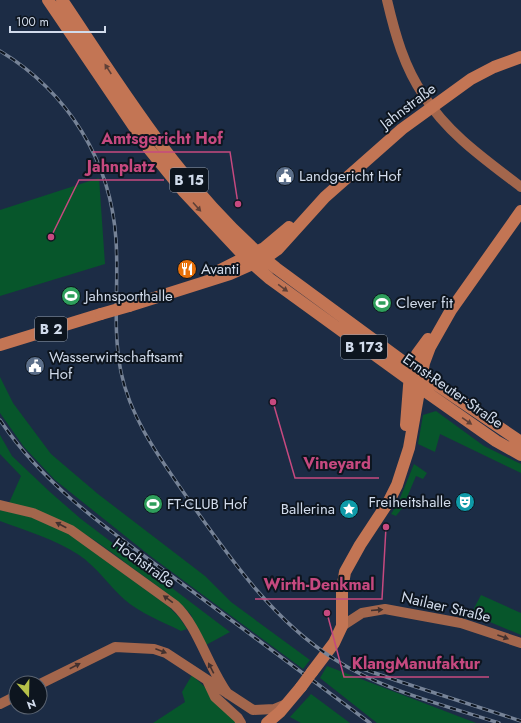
<svg xmlns="http://www.w3.org/2000/svg" width="521" height="723" viewBox="0 0 521 723" font-family="Jost,sans-serif">
  <rect width="100%" height="100%" fill="#1c2c45"/>
  <!-- green -->
  <path fill="#07562b" d="M99 178 105 264 0 296V210Z
    M0 377 13 403 51 454 98 494 205 576 231 602 310 660 303 669 149 555 55 480 24 447 0 413Z
    M436 411 484 446 521 464V473L440 434 435 452 418 444 423 415Z
    M0 435 12 456 50 492 81 519 230 632 206 645 191 615 184 607C169 594 152 582 135 570 92 537 63 516 9 503L21 476 0 454Z
    M414 464 427 473 423 479 416 476 403 507 396 516 391 514 398 503Z
    M0 510 31 517 69 534 168 606 179 617 187 629 181 631C163 622 140 613 125 600 109 586 97 567 79 555 54 539 27 531 0 521Z
    M481 595 521 613V635L471 614Z
    M327 666 476 723H377L320 678Z
    M192 675 207 689 234 719 236 723H153L185 702 182 692Z
    M311 694 350 723H301L290 717Z"/>
  <g fill="none" stroke-linecap="round" stroke-linejoin="round">
    <!-- secondary -->
    <path stroke="#a3664c" stroke-width="10" d="M387 0C395 34 404 67 424 96 448 134 486 160 521 187
      M0 505 33 513 71 530 175 605C198 626 208 667 228 694
      M342 626 362 613 385 609 461 623 521 643
      M207 680 215 697 238 718 241 723
      M40 684 115 647 154 649 166 653 253 710 274 709 286 704
      M0 704 16 696"/>
    <!-- primary -->
    <path stroke="#c37554" stroke-width="12" d="M48 0 149 149 184 192 245 257 270 279 419 387 496 441 521 455
      M62 0C126 95 186 195 276 268L412 368 521 442
      M220 270 264 248 289 227
      M129 306 230 274 264 259 278 249 325 197 402 129 471 79 494 67 521 57
      M0 345 101 314
      M406 425 410 373 417 354 428 339
      M312 672 334 643 342 626V590L345 572 360 545 389 501 397 485 409 448 424 363 430 347 451 310 521 211
      M267 723 280 712 301 687"/>
    <defs>
      <path id="rail" d="M0 51C68 92 111 161 116 240 119 285 112 328 121 372 131 421 163 462 191 503 232 561 273 620 334 659 384 691 444 705 499 723
        M0 420C44 486 110 531 173 577 239 626 304 674 370 723
        M357 667 404 683 521 721"/>
    </defs>
    <!-- rail casing -->
    <use href="#rail" stroke="#768397" stroke-width="3.5"/>
    <!-- rail -->
    <use href="#rail" stroke="#0d151f" stroke-width="2" stroke-dasharray="6" stroke-linecap="butt"/>
    <!-- primary-bridge -->
    <path stroke="#c37554" stroke-width="12" d="M101 314 129 306
      M301 687 312 672"/>
  </g>
  <!-- one-way arrows -->
  <defs><path id="oneway-solid" d="M-6-.8H1V-3.2L6.5 0L1 3.2V.8H-6Z"/></defs>
  <g fill="#5f4037">
    <use href="#oneway-solid" transform="translate(108 69) rotate(-123)"/>
    <use href="#oneway-solid" transform="translate(197 207) rotate(48)"/>
    <use href="#oneway-solid" transform="translate(283 288) rotate(36)"/>
    <use href="#oneway-solid" transform="translate(467 421) rotate(35)"/>
  </g>
  <g fill="#42312f">
    <use href="#oneway-solid" transform="translate(61 525) rotate(-153)"/>
    <use href="#oneway-solid" transform="translate(168 599) rotate(-144)"/>
    <use href="#oneway-solid" transform="translate(377 610) rotate(-5)"/>
    <use href="#oneway-solid" transform="translate(503 637) rotate(20)"/>
    <use href="#oneway-solid" transform="translate(161 651) rotate(21)"/>
    <use href="#oneway-solid" transform="translate(75 666) rotate(-27)"/>
    <use href="#oneway-solid" transform="translate(211 668) rotate(-117)"/>
  </g>
  <!-- icons -->
  <defs>
    <symbol id="civic-disc" viewBox="-11 -11 22 22"><circle r="9.5" fill="#5c6f8a" stroke="#0d151f"/><path d="M-.6-6.5H3V-4.5H.6V-3L4-1V1h2V6H-6V1h2V-1L-.6-3ZM-1.2 2.5V6h2.4V2.5Z" fill="#fff"/></symbol>
    <symbol id="restaurant-disc" viewBox="-11 -11 22 22"><circle r="9.5" fill="#e8710a" stroke="#0d151f"/><path d="M-5-6h1v4h1v-4h1v4h1v-4h1v5L-1.5 .5V6h-2V.5L-5-1ZM5-6V6H3V1.5H1.5Q1.5-4 5-6Z" fill="#fff"/></symbol>
    <symbol id="stadium-disc" viewBox="-11 -11 22 22"><circle r="9.5" fill="#2e9e5b" stroke="#0d151f"/><path d="M0-5a6.5 5 0 1 0 0 10a6.5 5 0 1 0 0-10ZM-3.5-1.8h7v3.6h-7Z" fill="#fff"/></symbol>
    <symbol id="theatre-disc" viewBox="-11 -11 22 22"><circle r="9.5" fill="#0f9aa8" stroke="#0d151f"/><path d="M-5-5.5Q0-4 5-5.5V0Q5 5 0 6Q-5 5-5 0ZM-3.3-2.5H-1v1.5H-3.3ZM1-2.5H3.3v1.5H1ZM-2.8 1Q0 5.5 2.8 1Z" fill="#fff"/></symbol>
    <symbol id="sight-disc" viewBox="-11 -11 22 22"><circle r="9.5" fill="#0f9aa8" stroke="#0d151f"/><path d="M0-6L1.8-2.2L6-1.7L2.9 1.2L3.7 5.4L0 3.3L-3.7 5.4L-2.9 1.2L-6-1.7L-1.8-2.2Z" fill="#fff"/></symbol>
  </defs>
  <g fill-rule="evenodd">
    <use href="#civic-disc" x="274" y="165" width="22" height="22"/>
    <use href="#restaurant-disc" x="176" y="258" width="22" height="22"/>
    <use href="#stadium-disc" x="60" y="285" width="22" height="22"/>
    <use href="#stadium-disc" x="371" y="292" width="22" height="22"/>
    <use href="#civic-disc" x="24" y="355" width="22" height="22"/>
    <use href="#theatre-disc" x="454" y="491" width="22" height="22"/>
    <use href="#stadium-disc" x="142" y="493" width="22" height="22"/>
    <use href="#sight-disc" x="338" y="498" width="22" height="22"/>
  </g>
  <g text-anchor="middle" dominant-baseline="central" stroke-width="4" stroke-linejoin="round" paint-order="stroke">
    <!-- shield labels -->
    <g fill="#0d151f" stroke="#96a0ae" stroke-width="1">
      <rect x="170" y="168" width="38" height="24" rx="3"/>
      <rect x="35" y="317" width="32" height="24" rx="3"/>
      <rect x="341" y="335" width="46" height="24" rx="3"/>
    </g>
    <g font-size="14" font-weight="bold" fill="#d1dbeb">
      <text x="189" y="180">B 15</text>
      <text x="51" y="329">B 2</text>
      <text x="364" y="347">B 173</text>
    </g>
    <!-- street labels -->
    <g font-size="15" fill="#d1dbeb" stroke="#0d151f">
      <text transform="translate(408 106) rotate(-37)">Jahnstraße</text>
      <text transform="translate(453 391) rotate(35)">Ernst-Reuter-Straße</text>
      <text transform="translate(144 563) rotate(36)">Hochstraße</text>
      <text transform="translate(446 607) rotate(13)">Nailaer Straße</text>
    </g>
    <!-- poi labels -->
    <g font-size="15" fill="#d1dbeb" stroke="#0d151f" text-anchor="start">
      <text x="299" y="176">Landgericht Hof</text>
      <text x="201" y="269">Avanti</text>
      <text x="85" y="296">Jahnsporthalle</text>
      <text x="396" y="303">Clever fit</text>
      <text x="49" y="357">Wasserwirtschaftsamt<tspan x="49" dy="17">Hof</tspan></text>
      <text x="451" y="502" text-anchor="end">Freiheitshalle</text>
      <text x="167" y="504">FT-CLUB Hof</text>
      <text x="335" y="509" text-anchor="end">Ballerina</text>
    </g>
  </g>
  <!-- callouts -->
  <path fill="none" stroke="#c6497f" stroke-width="1.5" d="M238 204L230 152H93M51 237L79 180H164M273 402L295 478H379M386 527L382 599H255M327 613L344 677H489"/>
  <g fill="#c6497f" stroke="#0d151f" stroke-width="1.5">
    <circle cx="238" cy="204" r="4"/>
    <circle cx="51" cy="237" r="4"/>
    <circle cx="273" cy="402" r="4"/>
    <circle cx="386" cy="527" r="4"/>
    <circle cx="327" cy="613" r="4"/>
  </g>
  <g font-size="16" text-anchor="middle" font-weight="bold" fill="#c6497f" stroke="#0d151f" stroke-width="4" stroke-linejoin="round" paint-order="stroke">
    <text x="162" y="144">Amtsgericht Hof</text>
    <text x="121" y="172">Jahnplatz</text>
    <text x="337" y="469">Vineyard</text>
    <text x="319" y="590">Wirth-Denkmal</text>
    <text x="416" y="669">KlangManufaktur</text>
  </g>
  <!-- north arrow -->
  <g transform="translate(28 695) rotate(160)"><circle r="19" fill="#0d151f" stroke="#5b6471"/>
  <path d="M0-3L7 15L0 10L-7 15Z" fill="#b6c149"/>
  <text y="-6" font-size="11" font-weight="bold" text-anchor="middle" fill="#d1dbeb">N</text>
  </g>
  <!-- scale -->
  <path d="M10 26v6h95v-6" fill="none" stroke="#d1dbeb" stroke-width="2"/>
  <text x="16" y="26" font-size="12" fill="#d1dbeb" stroke="#0d151f" stroke-width="3" paint-order="stroke">100 m</text>
</svg>
